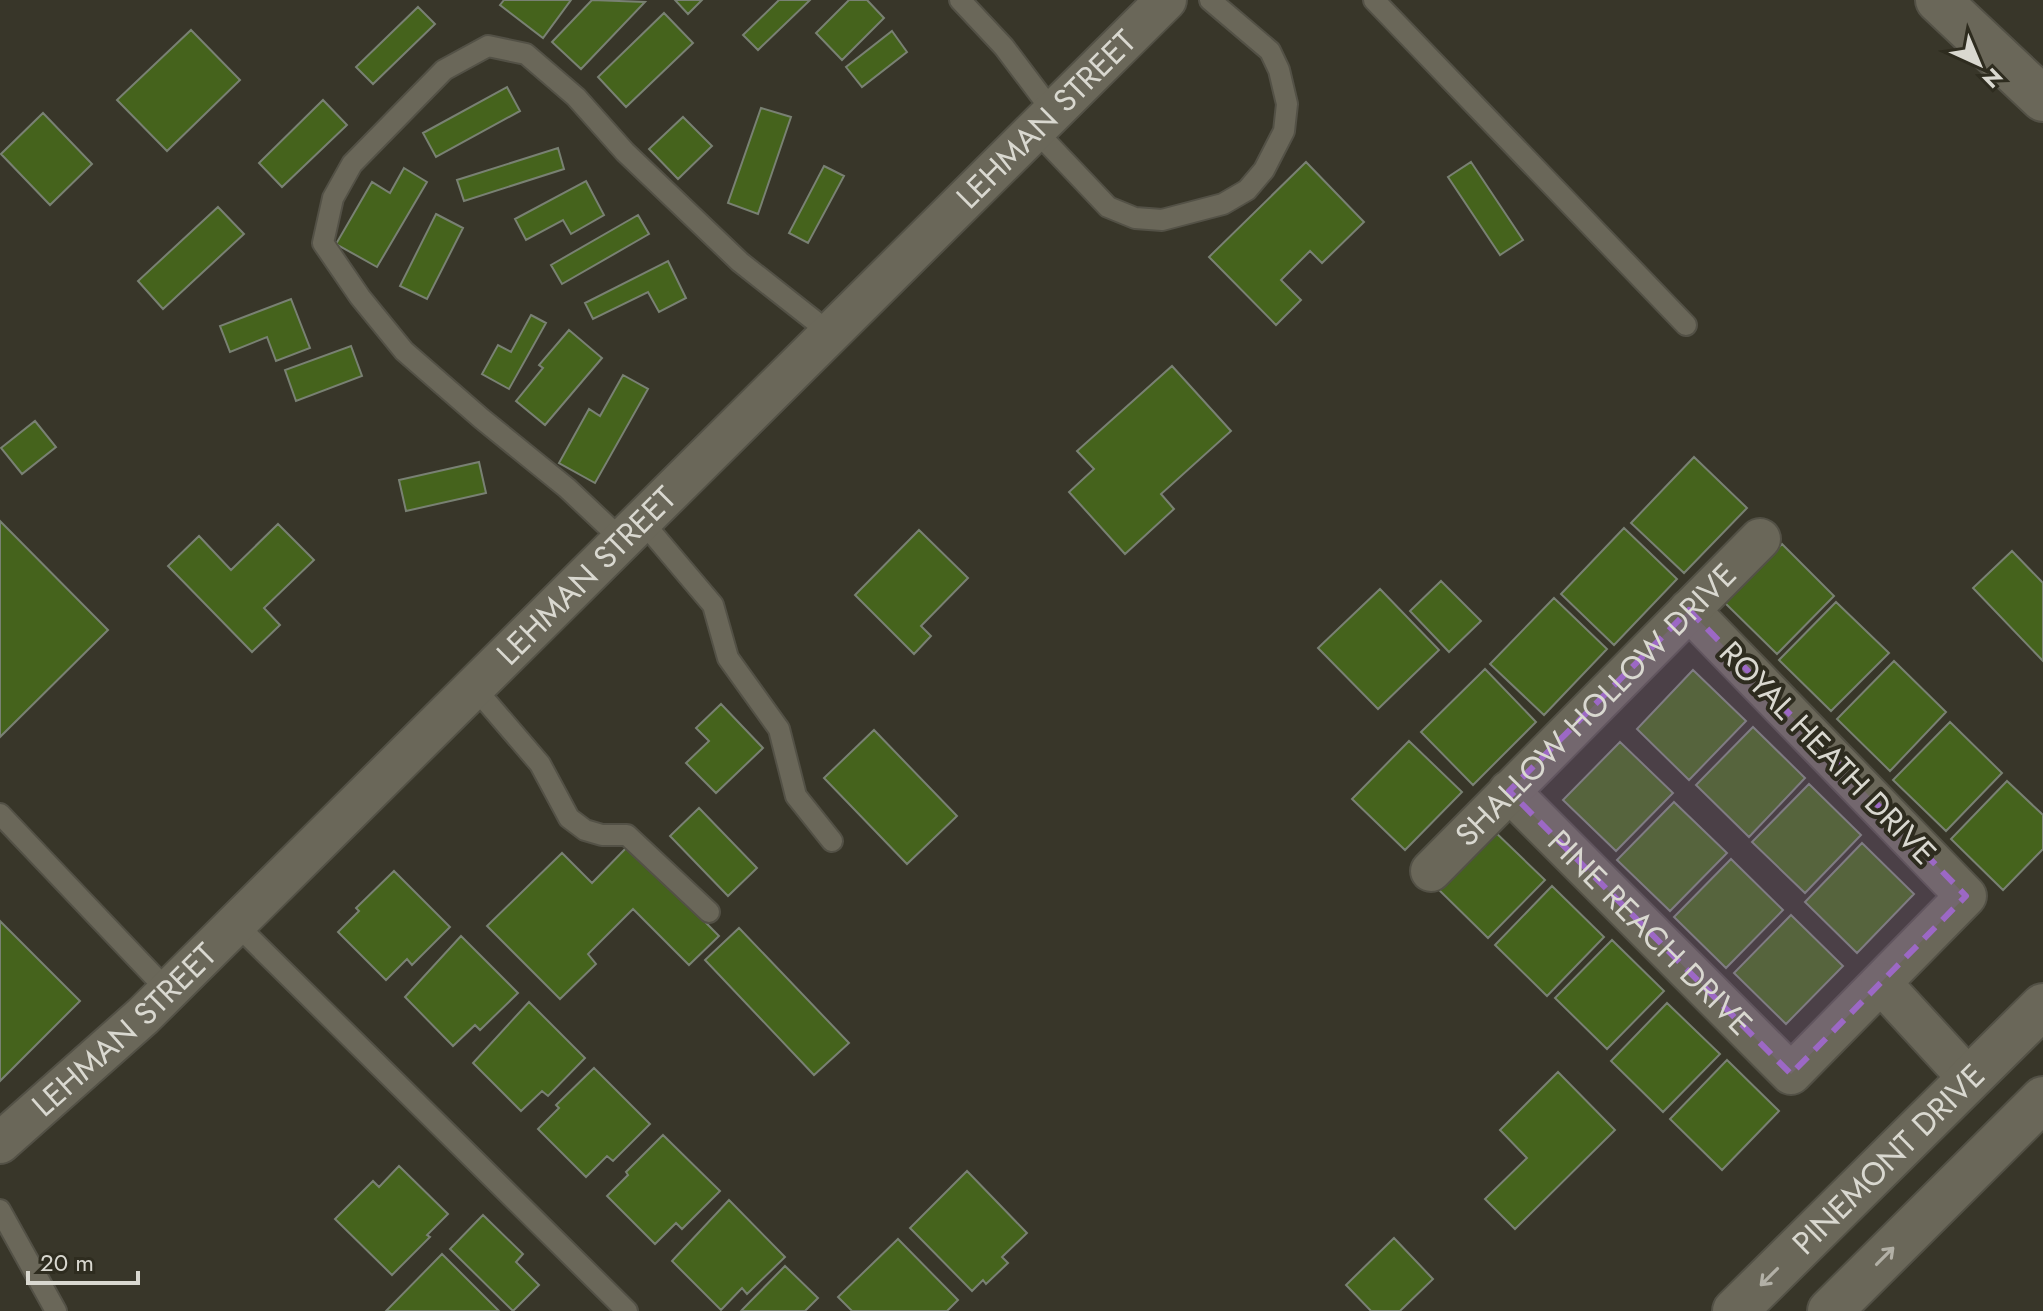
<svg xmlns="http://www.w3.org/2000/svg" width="2043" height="1311" viewBox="0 0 2043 1311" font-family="Jost,sans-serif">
  <rect width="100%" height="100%" fill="#383629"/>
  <!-- building -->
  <path fill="#45631c" stroke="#798173" stroke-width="2" d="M504 0H571L543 38 500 5Z
    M592 0 645 2 581 69 552 42Z
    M675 0H702L688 14Z
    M779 0H810L758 50 743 35Z
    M849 0H867L884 18 842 60 816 33Z
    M418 7 435 24 373 84 356 67Z
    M664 13 693 43 626 107 598 77Z
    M191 30 240 80 167 151 117 100Z
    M892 31 907 52 862 87 846 67Z
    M507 87 520 111 436 157 423 133Z
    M323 100 347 125 282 187 259 163Z
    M761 108 791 117 758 214 728 203Z
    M43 113 92 164 50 205 1 154Z
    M683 117 712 146 678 179 649 149Z
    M558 148 564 169 464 201 457 180Z
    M1306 162 1364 222 1322 263 1310 251 1281 280 1301 300 1276 325 1209 257Z
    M1471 162 1523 240 1500 255 1448 177Z
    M824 166 844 176 808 243 789 233Z
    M404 168 427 182 377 267 336 244 372 182 390 193Z
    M586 181 604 215 571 234 563 220 526 240 515 219Z
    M218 207 244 234 163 309 138 281Z
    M436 214 463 228 427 299 400 286Z
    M638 215 649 234 562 284 551 265Z
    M668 261 686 298 659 312 648 292 593 319 585 303Z
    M291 299 310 348 276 361 267 337 230 352 220 326Z
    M531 315 546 323 509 389 482 374 498 345 511 352Z
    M569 330 602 358 545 425 516 401 543 368 539 365Z
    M351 346 362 376 296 401 285 370Z
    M1172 366 1231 431 1161 494 1174 509 1125 554 1069 492 1094 469 1077 451Z
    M623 375 648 389 595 483 559 463 589 409 600 416Z
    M35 421 56 447 22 474 1 448Z
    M1694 457 1747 508 1684 573 1631 523Z
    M479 462 486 493 406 511 399 480Z
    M0 521 108 630 0 737Z
    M278 524 314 560 264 608 280 625 252 652 168 566 199 536 231 570Z
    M1624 528 1677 579 1614 645 1561 594Z
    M919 530 968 578 921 626 931 636 914 654 855 595Z
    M1782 544 1834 596 1777 654 1725 603Z
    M2012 551 2043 583V661L1973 588Z
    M1441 581 1481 621 1449 652 1410 611Z
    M1380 589 1439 650 1378 709 1318 648Z
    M1554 598 1607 649 1544 715 1490 664Z
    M1836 602 1889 653 1831 711 1779 660Z
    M1894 661 1946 712 1890 771 1837 719Z
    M1485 669 1536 722 1473 785 1421 732Z
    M1693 670 1746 721 1689 780 1637 729Z
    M721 704 763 748 716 793 686 763 709 741 696 728Z
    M1950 722 2002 773 1946 831 1893 780Z
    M1753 727 1805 778 1749 837 1696 785Z
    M874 730 957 816 907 864 824 778Z
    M1409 741 1462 792 1405 850 1352 799Z
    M1620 742 1673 793 1616 851 1563 800Z
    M2007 781 2043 815V849L2003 890 1951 839Z
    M1809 784 1861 835 1805 893 1752 842Z
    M1674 802 1727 853 1670 911 1617 860Z
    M699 808 757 868 728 896 670 836Z
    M1492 829 1545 880 1488 938 1436 887Z
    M1862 843 1914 894 1857 953 1805 902Z
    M629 845 719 936 689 965 633 909 588 954 596 964 560 999 487 926 562 853 592 883Z
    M1731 859 1783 910 1726 968 1674 917Z
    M394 871 450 927 412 965 407 959 386 980 338 932 359 911 356 908Z
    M1552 886 1604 937 1547 996 1495 945Z
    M1791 915 1843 966 1786 1024 1734 973Z
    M0 921 80 1001 0 1081Z
    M739 928 849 1043 814 1075 705 960Z
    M461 936 518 993 480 1030 475 1025 453 1046 405 997Z
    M1612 940 1664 991 1607 1049 1555 998Z
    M529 1002 585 1058 548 1096 542 1091 521 1111 473 1063Z
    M1667 1003 1720 1054 1663 1112 1611 1061Z
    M1727 1060 1779 1111 1722 1170 1670 1119Z
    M594 1068 650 1124 613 1161 607 1156 586 1177 538 1129 559 1108 556 1105Z
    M1558 1072 1615 1130 1515 1229 1485 1199 1527 1158 1500 1130Z
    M663 1135 720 1191 682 1229 676 1223 655 1244 607 1196 628 1175 626 1172Z
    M399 1166 448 1214 427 1235 430 1237 392 1275 335 1219 373 1181 379 1187Z
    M967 1171 1027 1233 1002 1257 1008 1263 986 1284 983 1280 972 1291 910 1228Z
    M729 1200 785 1257 747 1294 742 1288 721 1310 672 1261Z
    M483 1215 523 1254 516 1262 539 1285 513 1311 450 1249Z
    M1394 1238 1433 1279 1400 1311H1371L1346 1285Z
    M898 1239 958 1300 947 1311H852L838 1297Z
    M442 1254 499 1311H386Z
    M785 1266 818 1298 805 1311H741Z"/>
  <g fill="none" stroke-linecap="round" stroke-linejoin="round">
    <defs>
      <path id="lane" d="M960 0 1004 47 1053 112
        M1374 0 1686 325
        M1035 130 1108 207 1135 218 1162 220 1223 204 1247 190 1264 170 1284 131 1287 104 1279 70 1270 51 1210 0
        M642 521 713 605 728 658 779 729 796 796 832 841
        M622 540 567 488 482 419 404 351 360 297 323 243 333 198 352 164 444 70 488 46 526 54 576 97 625 152 740 262 830 333
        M474 687 540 764 569 818 585 830 602 835H627L709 912
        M0 814 168 991
        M236 924 627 1311
        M0 1210 56 1311"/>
      <g id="street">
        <path id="s1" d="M1509 791 1791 1074 1966 896 1689 610"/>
        <path id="s2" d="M1431 871 1760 539"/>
        <path d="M1881 983 1969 1079"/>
        <path id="s3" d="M0 1143 143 1016 1166 0"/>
      </g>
      <g id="secondary">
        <path d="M1938 0 2043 99"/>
        <path id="s4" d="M1735 1311 2043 1006"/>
        <path d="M1830 1311 2043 1099"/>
      </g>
    </defs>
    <!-- lane casing -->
    <use href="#lane" stroke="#535146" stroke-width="24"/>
    <!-- street casing -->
    <use href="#street" stroke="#535146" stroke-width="44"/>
    <!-- secondary casing -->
    <use href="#secondary" stroke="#535146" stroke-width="48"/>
    <!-- lane -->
    <use href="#lane" stroke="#6a6759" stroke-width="20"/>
    <!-- street -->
    <use href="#street" stroke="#6a6759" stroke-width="40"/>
    <!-- secondary -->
    <use href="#secondary" stroke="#6a6759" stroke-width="44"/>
  </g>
  <!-- one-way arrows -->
  <defs><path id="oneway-shaft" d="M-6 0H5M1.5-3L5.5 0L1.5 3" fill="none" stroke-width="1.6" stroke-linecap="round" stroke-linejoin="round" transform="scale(2)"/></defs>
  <g stroke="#b2b0a6">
    <use href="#oneway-shaft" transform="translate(1885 1256) rotate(-45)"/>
    <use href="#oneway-shaft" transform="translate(1769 1277) rotate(135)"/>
  </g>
  <!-- marked area -->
  <path fill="#9c68c5" fill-opacity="0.2" stroke="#9c68c5" stroke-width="6" stroke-dasharray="16 10" stroke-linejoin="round" d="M1689 610 1966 896 1791 1074 1509 791Z"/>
  <g text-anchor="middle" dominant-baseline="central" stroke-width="8" stroke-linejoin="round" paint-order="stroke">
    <!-- street labels -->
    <g font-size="32" fill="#d9d8d0" stroke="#2e2c1f">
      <text stroke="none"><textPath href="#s3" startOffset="1464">LEHMAN STREET</textPath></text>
      <text stroke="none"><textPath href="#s3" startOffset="816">LEHMAN STREET</textPath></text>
      <text stroke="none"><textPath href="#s2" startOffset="234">SHALLOW HOLLOW DRIVE</textPath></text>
      <text transform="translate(1828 753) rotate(46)">ROYAL HEATH DRIVE</text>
      <text stroke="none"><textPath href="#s1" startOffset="200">PINE REACH DRIVE</textPath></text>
      <text stroke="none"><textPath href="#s3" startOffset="168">LEHMAN STREET</textPath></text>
      <text stroke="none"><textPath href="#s4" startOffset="216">PINEMONT DRIVE</textPath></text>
    </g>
  </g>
  <!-- north arrow -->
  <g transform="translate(1979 64) rotate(136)" stroke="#2e2c1f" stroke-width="6" paint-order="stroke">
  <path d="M0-6L14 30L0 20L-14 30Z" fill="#d9d8d0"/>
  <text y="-12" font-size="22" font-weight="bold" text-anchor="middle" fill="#d9d8d0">N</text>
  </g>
  <!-- scale -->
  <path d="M28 1271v12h110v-12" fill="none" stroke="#d9d8d0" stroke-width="4"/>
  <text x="40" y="1271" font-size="24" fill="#d9d8d0" stroke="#2e2c1f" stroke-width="6" paint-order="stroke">20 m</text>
</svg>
